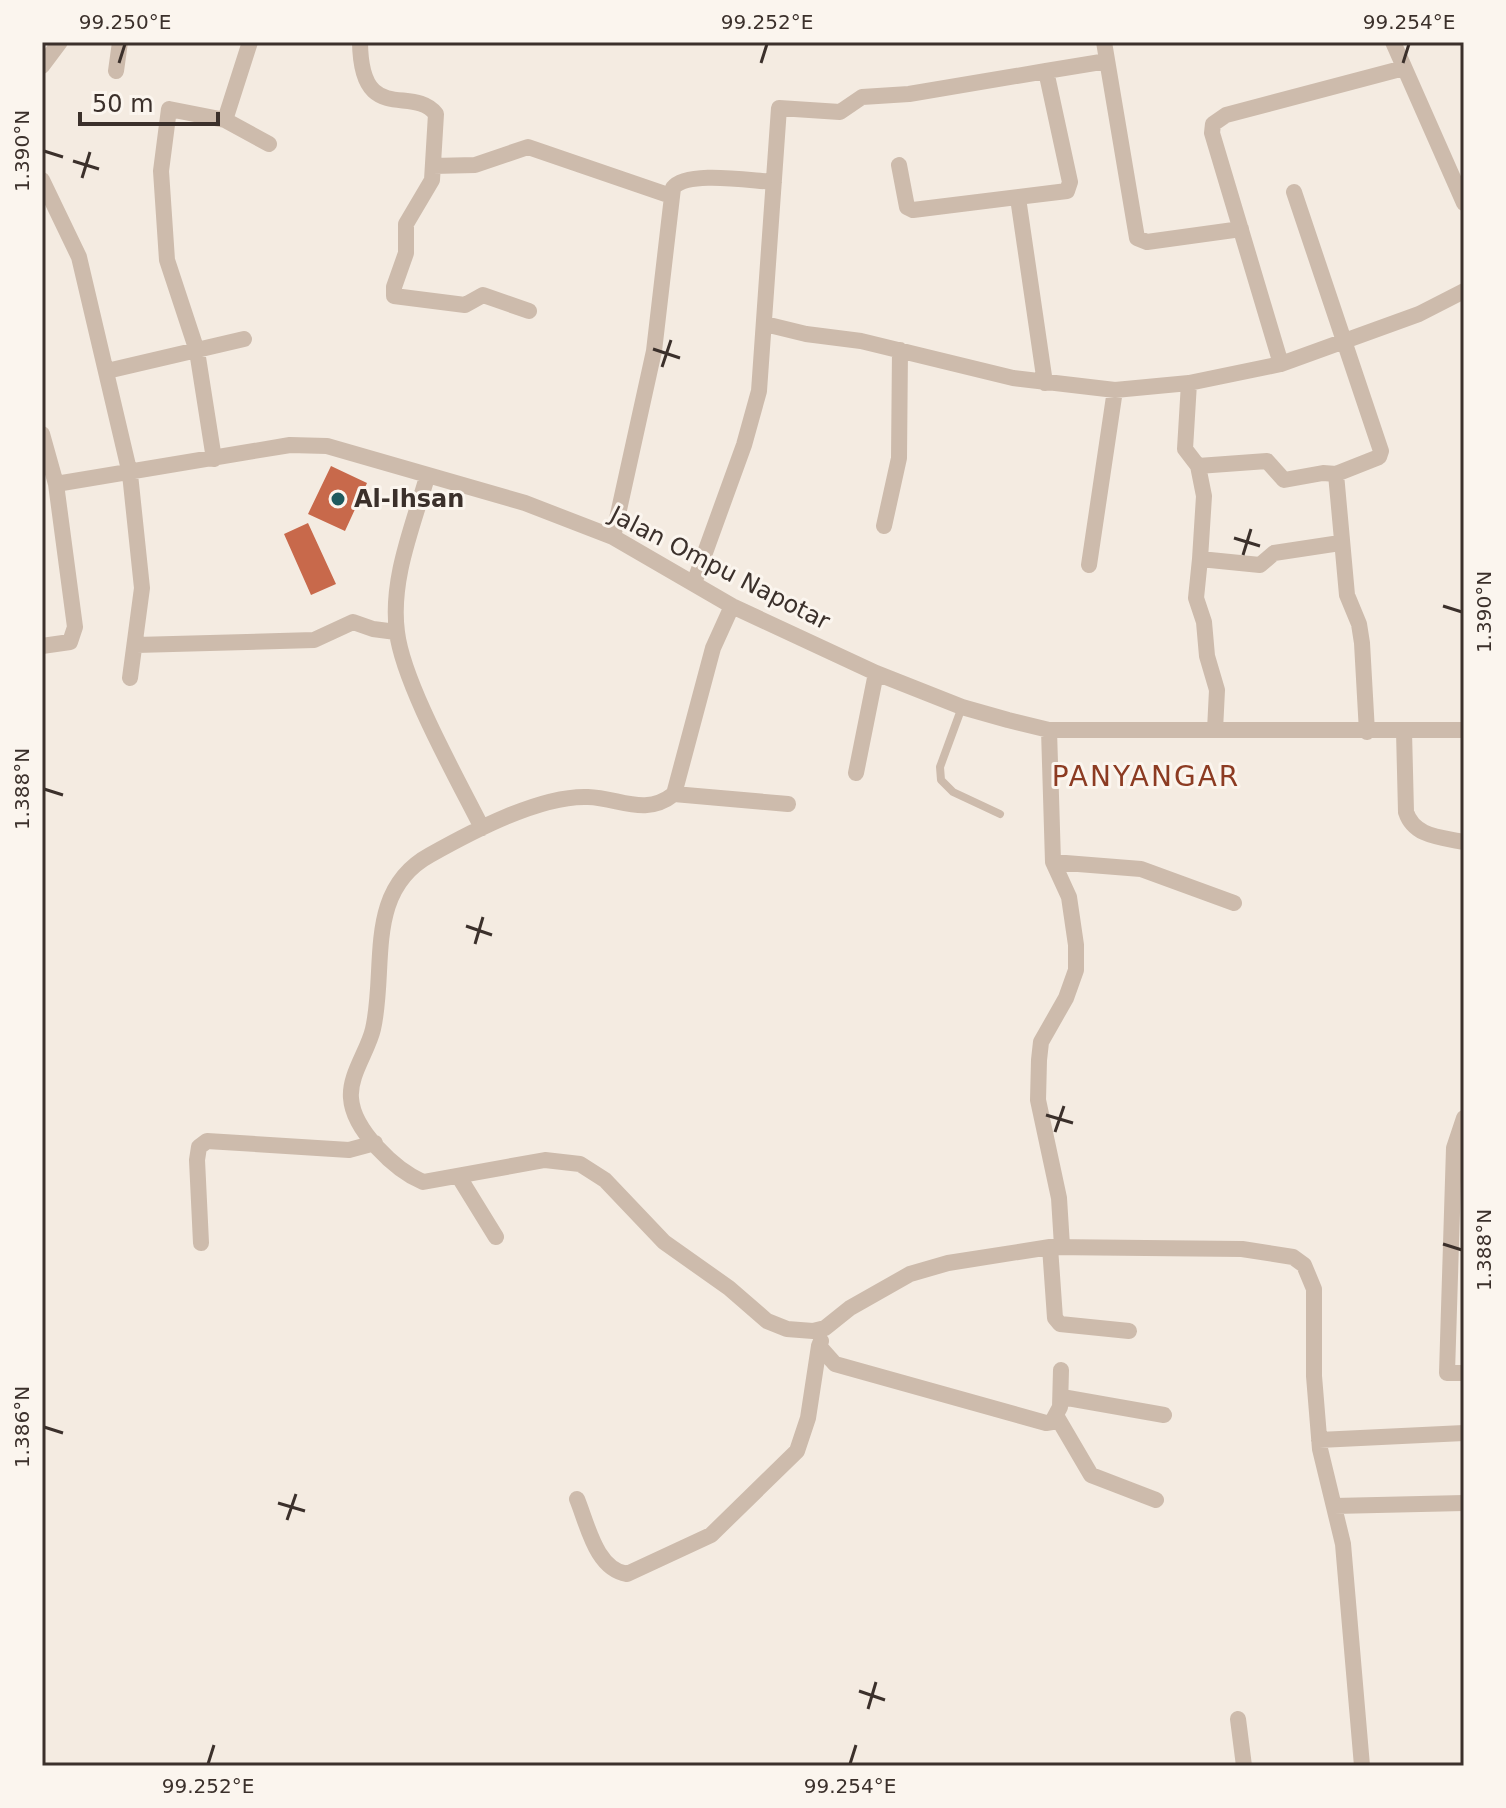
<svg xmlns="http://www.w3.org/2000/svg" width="1506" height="1808" viewBox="0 0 1506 1808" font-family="'DejaVu Sans',sans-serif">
  <rect width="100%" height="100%" fill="#f4ebe1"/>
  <!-- building -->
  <path fill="#c8694b" d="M331 466 367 483 345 531 308 514Z
    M308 523 336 584 311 595 284 534Z"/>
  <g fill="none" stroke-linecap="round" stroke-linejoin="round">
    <!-- service -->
    <path stroke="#cdbbac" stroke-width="8" d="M962 707 940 767 941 780 953 792 1000 814"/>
    <!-- minor -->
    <path stroke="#cdbbac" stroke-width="16" d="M360 42C361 127 412 84 436 114L432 180 406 224V253L394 287V296L465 305 483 295 529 311
      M1104 42 1137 238 1147 242 1241 229
      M1393 42 1464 203
      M42 66 60 42
      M116 71 120 42
      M1046 71 1107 61
      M225 120 250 42
      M433 166 475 165 528 147 671 196
      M42 180 79 257 130 474 142 588 130 678
      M1294 192 1381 451 1379 457 1336 474 1347 595 1359 624 1362 643 1367 732
      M1018 198 1045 383
      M765 324 806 334 861 341 1013 378 1115 390 1189 383 1281 364 1419 314 1464 291
      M1281 364 1212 133 1213 124 1226 115 1404 68
      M107 371 244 339
      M1189 383 1185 449 1198 466 1204 496 1200 559 1260 565 1274 553 1340 543
      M42 434 56 484 290 445 327 446 525 503 613 537 732 606 876 673 962 707 1008 720 1049 730H1464
      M214 459 197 351 167 260 161 171 169 109 225 120 269 144
      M1198 466 1267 461 1284 480 1323 473 1336 474
      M427 477C413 526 390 580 397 632 403 683 458 780 482 828
      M884 526 899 458 900 350
      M613 537 654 351 673 188C687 170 751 181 774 182
      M1200 559 1196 598 1204 622 1207 656 1217 690 1215 730
      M1089 565 1115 390
      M694 583 744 445 759 391 779 108 840 112 862 97 909 94 1046 71 1070 182 1067 191 913 210 907 207 899 165
      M732 606 713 648 674 794C645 817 620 798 588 797 540 795 471 832 430 855 364 891 387 968 373 1029 368 1051 349 1075 351 1098 353 1130 395 1170 423 1182L545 1160 580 1164 605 1180 664 1242 729 1288 767 1321 787 1329 813 1331 825 1328 850 1308 910 1274 948 1263 1050 1247 1242 1249 1293 1257 1304 1265 1314 1289V1376L1320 1449 1343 1544 1362 1766
      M136 645 314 640 353 622 373 629 396 632
      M42 646 70 642 75 627 56 484
      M1049 730 1053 862 1069 897 1076 945V970L1066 998 1041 1042 1039 1060 1038 1100 1059 1198 1062 1246
      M1404 731 1406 812C1414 837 1441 837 1464 842
      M856 773 876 673
      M674 794 788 804
      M1053 862 1141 869 1234 903
      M1464 1118 1454 1148 1447 1373H1464
      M459 1177 496 1237
      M201 1243 197 1160 199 1147 207 1141 349 1150 375 1143
      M1050 1247 1055 1318 1060 1324 1129 1331
      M821 1341 819 1346 835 1364 1046 1423 1052 1422 1060 1407 1061 1370
      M1062 1397 1164 1415
      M1057 1417 1091 1475 1156 1500
      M1319 1440 1464 1433
      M577 1499C588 1526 596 1569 627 1574L711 1535 797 1451 808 1418 819 1346
      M1334 1506 1464 1503
      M1238 1719 1244 1766"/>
  </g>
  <!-- ticks -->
  <path fill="none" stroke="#3b302b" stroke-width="3" d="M119 63 125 44M761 63 767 44M1403 63 1409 44M44 151 63 157M73 161 99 169M82 178 90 152M653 349 680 358M662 367 671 340M1234 538 1260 546M1243 555 1251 529M1443 606 1462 612M44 789 63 795M466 926 492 935M475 944 483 917M1046 1115 1073 1123M1055 1132 1064 1106M1443 1244 1462 1250M44 1427 63 1433M278 1503 305 1511M287 1520 296 1494M859 1691 885 1700M868 1709 876 1682M208 1764 214 1745M850 1764 856 1745"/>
  <!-- markers -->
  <circle fill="#1f5a5e" stroke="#fbf5ee" stroke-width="3" cx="338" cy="499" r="8"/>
  <g text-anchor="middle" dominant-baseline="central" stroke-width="6" stroke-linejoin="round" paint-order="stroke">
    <!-- poi labels -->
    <g font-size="24" font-weight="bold" fill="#3b302b" stroke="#fbf5ee" text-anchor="start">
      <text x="354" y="499">Al-Ihsan</text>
    </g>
    <!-- street labels -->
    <g font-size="24" fill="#3b302b" stroke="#fbf5ee">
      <text transform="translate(720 568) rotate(27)">Jalan Ompu Napotar</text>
    </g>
    <!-- quarter labels -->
    <g font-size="28" letter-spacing="2" fill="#8c3b22" stroke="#fbf5ee">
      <text x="1146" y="776">PANYANGAR</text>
    </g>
  </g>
  <!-- border -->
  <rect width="1506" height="1808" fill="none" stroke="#fbf5ee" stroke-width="88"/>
  <!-- scale -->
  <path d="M80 112v12h138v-12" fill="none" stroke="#3b302b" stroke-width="4"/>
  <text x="92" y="112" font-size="24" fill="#3b302b" stroke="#fbf5ee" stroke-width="6" paint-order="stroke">50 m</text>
  <rect x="44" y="44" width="1418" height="1720" fill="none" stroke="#3b302b" stroke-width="3"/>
  <g font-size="20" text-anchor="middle" fill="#3b302b">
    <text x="125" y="29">99.250°E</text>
    <text x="767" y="29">99.252°E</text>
    <text x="1409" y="29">99.254°E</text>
    <text transform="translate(22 151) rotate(-90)" y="7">1.390°N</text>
    <text transform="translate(1484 612) rotate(-90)" y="7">1.390°N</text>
    <text transform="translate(22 789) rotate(-90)" y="7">1.388°N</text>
    <text transform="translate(1484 1250) rotate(-90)" y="7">1.388°N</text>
    <text transform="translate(22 1427) rotate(-90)" y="7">1.386°N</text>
    <text x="208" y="1793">99.252°E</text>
    <text x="850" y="1793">99.254°E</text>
  </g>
</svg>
